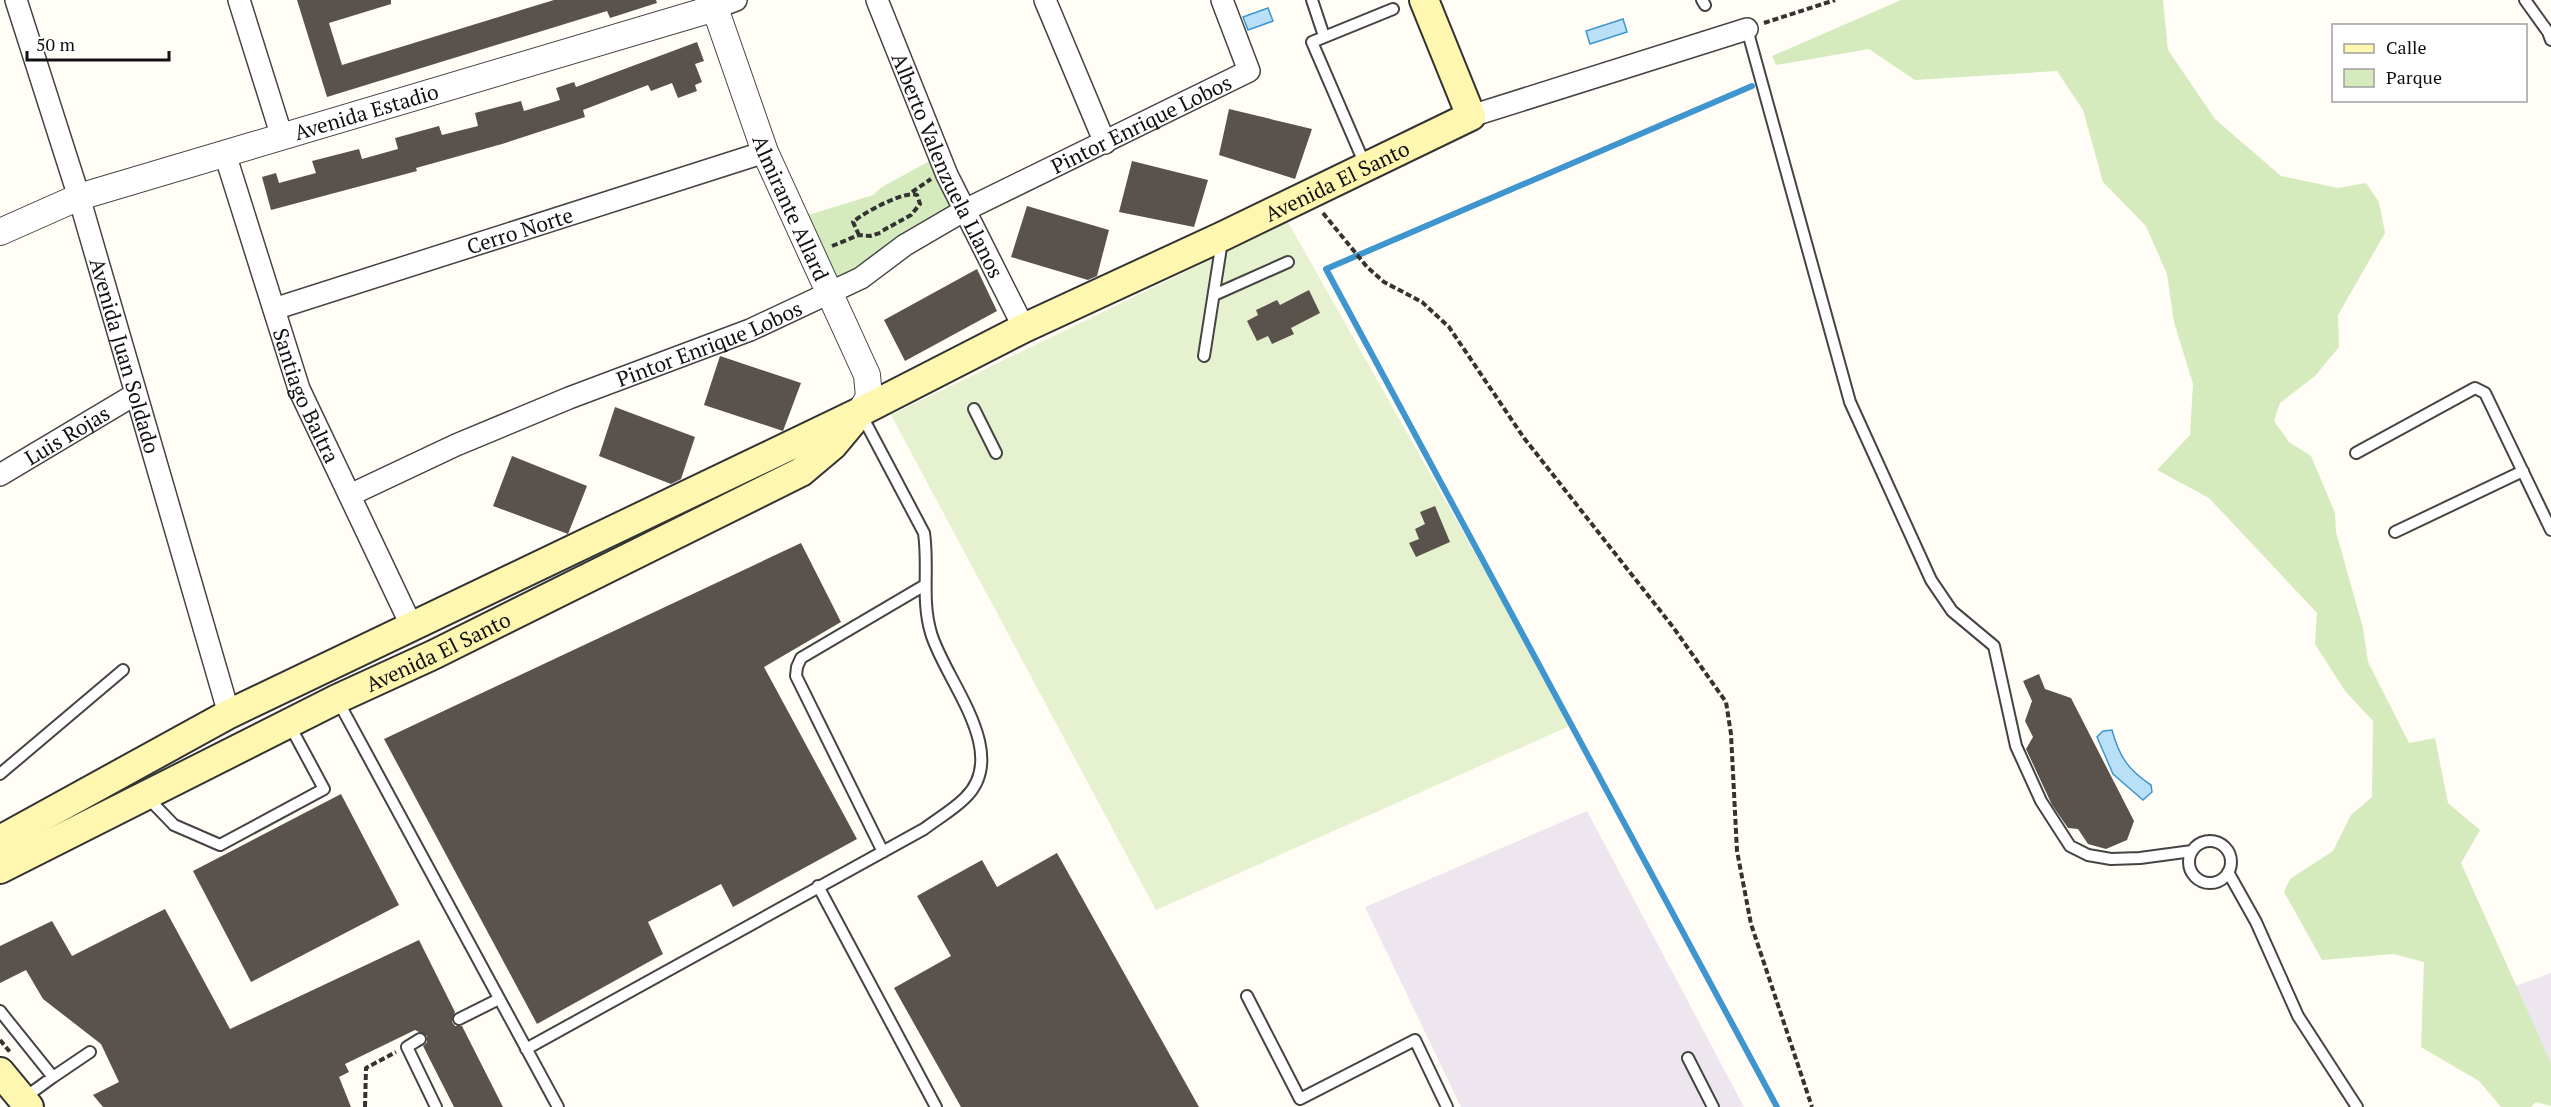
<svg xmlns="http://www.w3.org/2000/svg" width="2551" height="1107" viewBox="0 0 2551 1107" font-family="'PT Serif',serif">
  <rect width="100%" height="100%" fill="#fffdf5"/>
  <!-- industrial -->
  <path fill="#eee6ef" d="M1587 811 1744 1107H1461L1365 907Z
    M2551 973V1063L2515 986Z"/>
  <!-- green -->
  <path fill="#d5ebbd" d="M1901 0H2163L2168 50 2215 119 2281 176 2338 188 2366 183 2379 202 2385 233 2338 315 2339 347 2315 376 2280 403 2274 421 2289 442 2311 456 2335 513 2336 532 2363 628 2368 662 2409 743 2435 738 2448 803 2480 830 2461 863 2551 1063V1106L2536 1102 2531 1107H2501L2479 1081 2421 1047 2424 962 2393 954 2322 960 2284 892 2290 879 2333 851 2351 815 2372 797 2373 721 2345 691 2315 644 2317 613 2209 498 2157 470 2190 435 2193 384 2174 322 2167 274 2146 226 2103 182 2083 110 2057 71 1915 80 1869 49 1776 65 1772 56Z
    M935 158 958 202 866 267 835 279 802 217 873 195 882 187Z"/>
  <!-- pitch -->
  <path fill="#e6f2cf" d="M1288 222 1572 725 1156 910 891 415Z"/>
  <!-- water -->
  <path fill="#b9e0f7" stroke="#3f96cf" stroke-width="1.5" d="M1268 8 1273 21 1248 30 1243 17Z
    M1623 19 1627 32 1590 44 1586 31Z
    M2112 730C2119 756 2128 770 2151 785L2152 792 2143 800 2113 774 2097 737 2103 731Z"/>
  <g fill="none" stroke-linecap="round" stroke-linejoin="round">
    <!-- stream -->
    <path stroke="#3f96cf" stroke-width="6" d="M1752 86 1326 269 1777 1107"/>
  </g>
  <!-- building -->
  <path fill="#5a524d" d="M297 0H391V4L329 23 342 65 554 0H656L657 3 610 18 607 11 327 97Z
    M697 42 704 61 695 64 702 82 695 85 697 91 678 98 672 83 651 91 648 85 583 110 585 117 502 144 416 168 417 171 271 210 262 177 276 173 279 183 316 173 312 161 359 149 362 159 398 149 395 138 439 126 442 135 478 126 475 113 521 101 524 111 560 100 556 88 574 82 576 87Z
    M1229 109 1312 129 1295 179 1219 155Z
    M1132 161 1208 180 1194 227 1119 212Z
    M1027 206 1109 230 1097 276 1088 280 1011 257Z
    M977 269 997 311 905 361 884 320Z
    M1309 290 1320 313 1291 328 1294 334 1272 344 1268 336 1257 341 1247 321 1258 315 1256 310 1277 300 1280 305Z
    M720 356 801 383 783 431 704 405Z
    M615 407 695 437 681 479 671 484 599 456Z
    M512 456 587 486 568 534 493 506Z
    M1435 506 1450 542 1416 557 1409 543 1419 539 1415 529 1425 524 1420 512Z
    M801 543 841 622 764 667 857 839 733 907 721 884 648 922 663 954 537 1024 384 739Z
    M2039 674 2045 689 2071 698 2134 821 2127 840 2106 849 2088 844 2078 829 2068 828 2052 805 2026 749 2033 737 2025 721 2032 701 2023 681Z
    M341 794 399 905 251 982 193 871Z
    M1057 853 1199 1107H961L894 988 951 956 917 896 982 860 997 887Z
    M165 909 230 1029 419 940 455 1012 452 1022 455 1026H462L503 1107H454L423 1046 427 1042V1036L415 1030 345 1064 349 1072 339 1077 351 1107H103L93 1095 119 1082 101 1044 43 999 26 970 0 983V946L52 921 72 956Z"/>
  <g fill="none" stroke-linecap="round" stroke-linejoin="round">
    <defs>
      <path id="service" d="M1312 0 1324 36
        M1702 0 1705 5
        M2525 0 2548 32 2551 40
        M1747 29 1850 402 1931 580 1952 611 1994 646 2016 746 2041 801 2070 846 2088 855 2111 859 2140 858 2192 851
        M1366 167 1312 42 1393 9
        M1214 295 1288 262
        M1204 356 1222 241
        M974 409 996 453
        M2356 453 2475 388 2485 393 2551 530
        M2395 532 2523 471
        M338 701 558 1107
        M0 774 123 670
        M147 797 174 825 220 845 324 789 289 724
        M2189 862a21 21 0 1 1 42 0a21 21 0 1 1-42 0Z
        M883 852 796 676 797 667 801 658 925 585
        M2228 872 2256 922 2298 1016 2357 1107
        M818 886 936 1107
        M1247 996 1300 1099 1415 1040 1447 1107
        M0 1011 53 1077 90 1052
        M459 1019 499 999
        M420 1039 407 1047 436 1107
        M526 1049 924 829C937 819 953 810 965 798 1012 753 944 679 931 633 921 600 929 567 924 533L860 412
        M1688 1058 1713 1107
        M24 1098 53 1077"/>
      <g id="minor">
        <path id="s1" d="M16 0 79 197 229 714"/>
        <path d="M239 0 282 137"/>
        <path d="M712 0 715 8 736 0"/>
        <path id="s2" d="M877 0 947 175 1024 328"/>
        <path d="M1045 0 1105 143"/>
        <path d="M1471 116 1747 29"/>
        <path id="s3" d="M225 154 299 389 412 627"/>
        <path id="s4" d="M274 309 765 152"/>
        <path id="s5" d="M0 475 134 395"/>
        <path id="s6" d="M350 495 456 445 569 398 750 330 861 278 905 245 965 210 1249 71 1222 0"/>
      </g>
      <g id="tertiary">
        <path id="s7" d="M0 232 79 197 715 8 765 152 867 375 869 397 860 412"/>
      </g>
      <g id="secondary">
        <path id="s8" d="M0 840 229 714 860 412 1024 328 1223 236 1471 116 1424 0"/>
        <path id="s9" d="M0 869 337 699 433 655 801 472 833 445 853 421"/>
        <path d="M0 1072 29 1107"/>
      </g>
    </defs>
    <!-- service casing -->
    <use href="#service" stroke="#444" stroke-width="14"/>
    <!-- minor casing -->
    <use href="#minor" stroke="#444" stroke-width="24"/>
    <!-- tertiary casing -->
    <use href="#tertiary" stroke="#444" stroke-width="28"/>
    <!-- secondary casing -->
    <use href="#secondary" stroke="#333" stroke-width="32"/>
    <!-- path -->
    <path stroke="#333" stroke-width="4" stroke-dasharray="6 3" stroke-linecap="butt" d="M1764 23 1835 0
      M912 192 931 179
      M1323 213 1367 267 1384 282 1422 302 1449 327 1524 438 1673 627 1726 702 1731 734 1737 851 1751 924 1812 1107
      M859 235 853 222C863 213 905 190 917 195L920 204 911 215 882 231
      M832 246 859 235 870 236 883 232
      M0 1040 10 1052
      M365 1107 366 1068 396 1052"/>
    <!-- service -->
    <use href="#service" stroke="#fff" stroke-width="10"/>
    <!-- minor -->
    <use href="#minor" stroke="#fff" stroke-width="21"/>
    <!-- tertiary -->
    <use href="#tertiary" stroke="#fff" stroke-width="26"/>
    <!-- secondary -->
    <use href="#secondary" stroke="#fff6b0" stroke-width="28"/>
  </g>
  <g text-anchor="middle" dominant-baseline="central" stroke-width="6" stroke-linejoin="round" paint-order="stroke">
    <!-- street labels -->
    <g font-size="21" fill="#111" stroke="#fff">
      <text stroke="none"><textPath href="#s7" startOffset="386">Avenida Estadio</textPath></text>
      <text stroke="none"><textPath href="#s6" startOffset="876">Pintor Enrique Lobos</textPath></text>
      <text stroke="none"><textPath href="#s2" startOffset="180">Alberto Valenzuela Llanos</textPath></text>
      <text stroke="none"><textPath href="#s8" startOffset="1491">Avenida El Santo</textPath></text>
      <text stroke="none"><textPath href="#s7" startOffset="964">Almirante Allard</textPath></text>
      <text stroke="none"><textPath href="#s4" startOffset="258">Cerro Norte</textPath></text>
      <text stroke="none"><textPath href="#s6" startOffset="390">Pintor Enrique Lobos</textPath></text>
      <text stroke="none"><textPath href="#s1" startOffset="372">Avenida Juan Soldado</textPath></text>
      <text stroke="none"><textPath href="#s3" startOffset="255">Santiago Baltra</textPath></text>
      <text stroke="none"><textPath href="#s5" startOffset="78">Luis Rojas</textPath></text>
      <text stroke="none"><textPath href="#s9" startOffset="489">Avenida El Santo</textPath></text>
    </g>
  </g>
  <!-- legend -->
  <rect x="2332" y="24" width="195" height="78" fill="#ffffff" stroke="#a0a0a0" stroke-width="1.5"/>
  <rect x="2344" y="44" width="30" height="9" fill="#fff6b0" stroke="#a0a0a0" stroke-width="1.5"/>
  <text x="2386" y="54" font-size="18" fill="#111111">Calle</text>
  <rect x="2344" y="69" width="30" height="18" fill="#d5ebbd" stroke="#a0a0a0" stroke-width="1.5"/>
  <text x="2386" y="84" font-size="18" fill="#111111">Parque</text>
  <!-- scale -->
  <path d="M27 51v9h142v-9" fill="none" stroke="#111111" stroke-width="3"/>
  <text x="36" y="51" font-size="18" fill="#111111" stroke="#ffffff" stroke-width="4.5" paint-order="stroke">50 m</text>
</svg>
